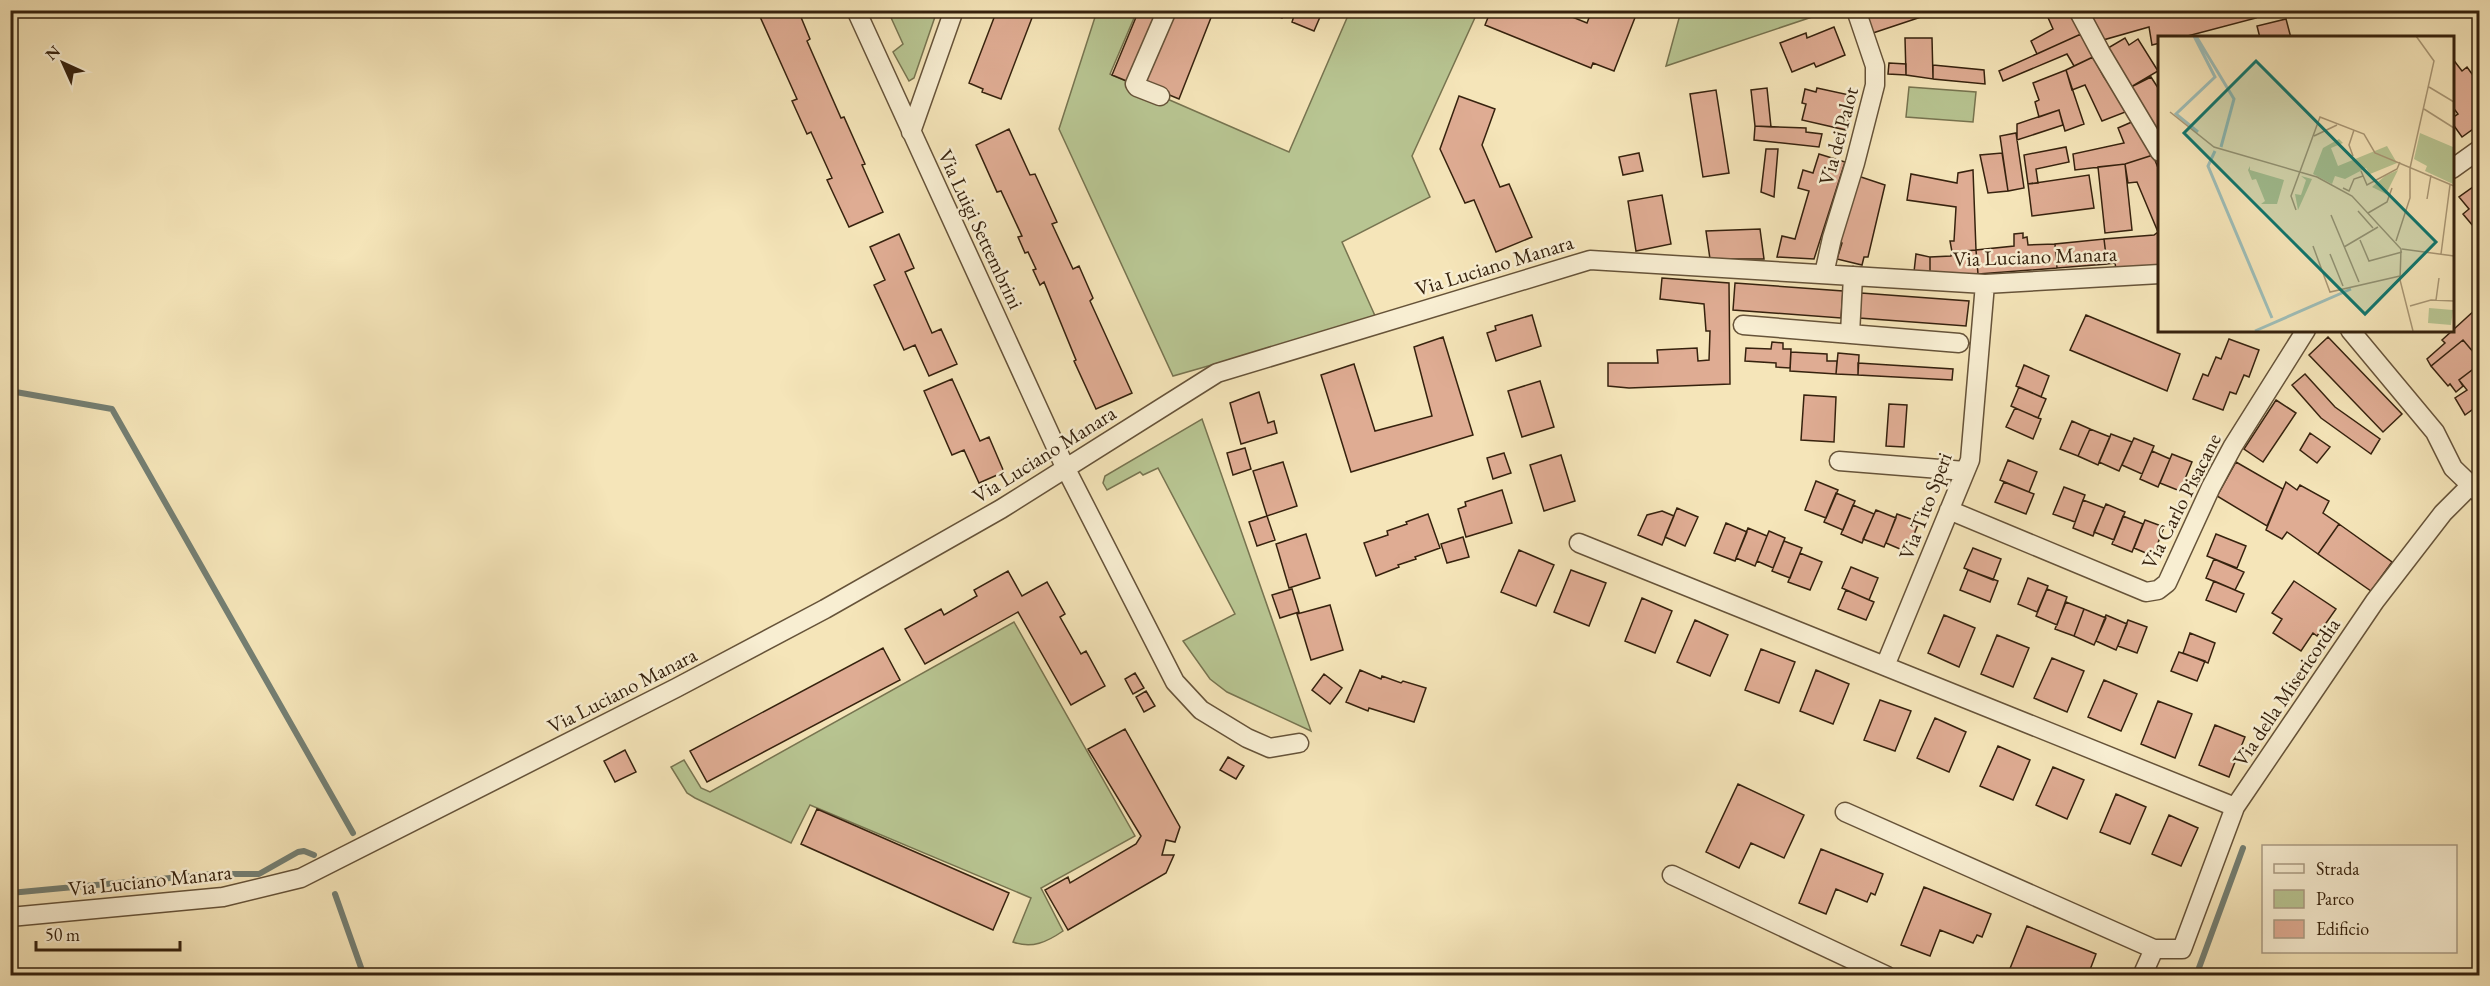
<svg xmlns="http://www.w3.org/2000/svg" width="2490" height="986" viewBox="0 0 2490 986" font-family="'EB Garamond',serif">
  <rect width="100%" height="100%" fill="#f5e5b9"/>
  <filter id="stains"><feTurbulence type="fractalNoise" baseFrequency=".00333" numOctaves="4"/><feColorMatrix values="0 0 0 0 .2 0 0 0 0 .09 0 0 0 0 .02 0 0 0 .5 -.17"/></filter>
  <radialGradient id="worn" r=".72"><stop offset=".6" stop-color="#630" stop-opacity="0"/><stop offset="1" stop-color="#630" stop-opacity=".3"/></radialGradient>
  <!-- green -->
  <path fill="#b8c592" stroke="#777450" stroke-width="1.5" d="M1812 10 1815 16 1666 66 1681 11Z
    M888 11H937L914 78 909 81 893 52 903 44Z
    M1097 11H1137L1110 74 1289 152 1350 11H1478L1412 156 1430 197 1342 242 1376 318 1173 376 1059 129Z
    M1909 87 1976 92 1973 122 1906 117Z
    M1202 419 1311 731 1227 692 1210 679 1183 641 1235 614 1158 468 1143 475 1140 472 1107 490 1103 483 1105 476Z
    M1014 622 1135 836 1041 888 1063 931C1047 942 1032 949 1013 942L1031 898 810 805 791 843 695 798 687 793 671 767 684 760 701 788 710 792Z"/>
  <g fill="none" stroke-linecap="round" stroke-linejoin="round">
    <!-- stream -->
    <path stroke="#747f73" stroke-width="6" d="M10 391 112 409 353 833
      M10 893 213 874H259L298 852 304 851 314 855
      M335 894 364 976
      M2196 976 2243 848"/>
  </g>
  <!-- building -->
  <path fill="#dfac93" stroke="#36220e" stroke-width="1.5" d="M757 10H798L810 39 807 41 841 118 844 117 865 164 862 165 883 212 849 227 827 180 832 178 811 132 807 134 792 101 797 99Z
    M997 10H1035L1001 99 982 92 983 89 969 83Z
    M1139 10H1159L1129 82 1112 75Z
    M1173 10H1214L1179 99 1143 84Z
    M1263 10H1323L1314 31 1292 22 1294 16 1285 12 1282 18Z
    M1491 10H1555L1587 23 1592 10H1638L1614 71 1593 63 1591 68 1485 25Z
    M1866 10H1942L1873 33Z
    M2040 10H2068L2081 34 2037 54 2031 41 2053 29 2046 13 2042 15Z
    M2117 10H2254L2256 18 2180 38H2160V43L2152 45 2149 27 2103 40 2091 17Z
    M2286 19 2291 38H2260L2257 26Z
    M1834 27 1845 55 1816 67 1814 63 1792 72 1780 43 1806 33 1807 38Z
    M2081 34 2093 57 2074 66 2067 54 2003 81 1999 71Z
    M1905 38H1932L1933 79 1906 75Z
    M2125 38 2129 45 2138 39 2158 71 2131 87 2108 48Z
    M2093 57 2104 77 2128 111 2102 121 2085 85 2072 90 2066 70Z
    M2452 58 2462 71 2467 67 2480 85V124L2462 137 2452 123V118L2458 114 2452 106Z
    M1889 63 1906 64V75L1888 74Z
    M1933 65 1984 70 1985 84 1933 79Z
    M2066 70 2084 124 2065 131 2059 110 2039 117 2035 102 2039 100 2033 83Z
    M2151 77 2160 91V136L2131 87Z
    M1767 88 1771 127 1755 126 1751 90Z
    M1817 88 1854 96 1846 130 1802 120 1806 104 1802 103 1805 89 1816 92Z
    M1716 90 1729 173 1703 177 1690 94Z
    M1459 96 1495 109 1482 145 1500 187 1509 184 1532 237 1496 252 1474 200 1465 203 1440 149Z
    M2059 110 2063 125 2017 140V124Z
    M2134 121 2153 155 2125 164 2075 170 2073 154 2124 143 2118 128Z
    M1755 126 1806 128V132L1822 134 1819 147 1754 140Z
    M1009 129 1030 175 1035 174 1057 222 1052 224 1073 269 1079 266 1093 298 1090 301 1132 393 1096 409 1074 361 1076 360 1044 282 1040 285 1033 270 1036 269 1028 252 1025 253 1018 237 1022 236 1001 191 997 192 976 145Z
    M2016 133 2024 188 2008 191 2000 136Z
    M2066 147 2069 162 2036 169 2038 183 2028 184 2024 155Z
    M1766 149H1778L1774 197 1761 192Z
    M1639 153 1643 171 1623 175 1619 157Z
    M2002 153 2008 191 1988 193 1980 155Z
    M1819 154 1845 162 1814 259 1777 257 1782 236 1795 239 1809 191 1798 188 1803 170 1813 173Z
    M2153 155 2160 173V267L2116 269 2115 263 2107 264 2104 239 2154 235 2158 232 2137 182 2128 183 2125 164Z
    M2125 164 2132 230 2105 233 2098 167Z
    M1973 170 1976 250 1952 252 1950 241H1954L1956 207 1907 200 1911 174 1957 183 1958 173Z
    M1855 175 1885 185 1868 257H1864L1862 265 1837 259 1842 243 1838 240Z
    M2089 175 2094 208 2032 216 2028 184Z
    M2480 182V221L2473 226 2463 214 2469 209 2459 197Z
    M1662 195 1671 244 1636 251 1628 201Z
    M1760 229 1764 259H1710L1706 231Z
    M2023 233V238L2027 237 2028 245 2055 244 2057 268 1978 274 1976 250 2014 246V234Z
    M899 234 914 268 905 272 932 333 941 329 957 364 929 376 915 345 904 350 874 285 885 280 870 247Z
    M2104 239 2107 264 2057 268 2055 244Z
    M1976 250 1978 274 1930 275V257L1951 256 1952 252Z
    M1916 254 1930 257V275L1914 272Z
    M1662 278 1729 283 1730 384 1629 388 1608 386V363H1658L1657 350 1697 348 1698 361 1709 360 1710 331H1706L1704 304 1660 299Z
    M1735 283 1843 291 1841 318 1733 310Z
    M1861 293 1969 301 1966 326 1859 318Z
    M2476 309 2480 313V360L2463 340 2431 366 2427 359 2445 343 2442 340Z
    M1532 315 1541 346 1496 361 1487 333 1496 330 1495 326Z
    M2086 315 2180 354 2167 391 2070 350Z
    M1443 337 1473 435 1351 472 1321 375 1354 364 1375 431 1432 416 1414 347Z
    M2328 337 2402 414 2383 432 2309 355Z
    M2229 339 2259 350 2249 377 2244 375 2236 394 2230 392 2223 410 2193 399 2203 374 2208 376 2216 357 2221 359Z
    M2463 340 2480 360V364L2459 380 2463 386 2456 392 2450 384 2448 386 2431 366Z
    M1772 342 1783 343V349H1791L1790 368 1776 367V363L1745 361 1746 348 1771 349Z
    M1791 352 1827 354V361H1837L1836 374 1790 371Z
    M1838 353 1859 355 1858 375 1836 374Z
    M1858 363 1953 369 1952 380 1858 375Z
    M2480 364V404L2465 415 2455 398 2467 390 2459 380Z
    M2024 365 2049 376 2041 397 2016 386Z
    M2305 374 2335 407 2380 439 2371 454 2321 418 2292 385Z
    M952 379 980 441 989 437 1004 472 979 483 964 450 952 455 924 391Z
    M1540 381 1554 427 1522 437 1508 391Z
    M2019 387 2046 399 2038 418 2011 406Z
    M1259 392 1268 423 1274 421 1277 433 1241 444 1230 403Z
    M1804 395 1836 397 1834 442 1801 440Z
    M2276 400 2296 413 2263 462 2244 449Z
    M1889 404 1907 405 1904 447 1886 446Z
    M2015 408 2041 419 2033 439 2006 427Z
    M2072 421 2090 429 2078 456 2060 449Z
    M2090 429 2110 437 2098 465 2078 456Z
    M2310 433 2330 447 2317 463 2300 450Z
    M2111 434 2132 442 2119 471 2099 462Z
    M2134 438 2154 446 2142 474 2122 465Z
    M1245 448 1251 469 1233 475 1227 453Z
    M2152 451 2170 459 2158 487 2140 479Z
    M1504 453 1511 473 1493 479 1487 458Z
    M2172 454 2192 462 2180 491 2160 483Z
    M1561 455 1575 501 1544 511 1530 465Z
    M2008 460 2037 472 2029 492 2000 480Z
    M1283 462 1297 506 1267 516 1253 471Z
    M2236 462 2283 489 2267 526 2217 496Z
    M1816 481 1838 490 1826 518 1805 510Z
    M2004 482 2034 494 2026 514 1995 502Z
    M2286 482 2297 490 2300 485 2329 501 2323 513 2339 524 2318 554 2287 532 2282 539 2266 530Z
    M2064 487 2085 495 2075 522 2053 514Z
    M1502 490 1512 523 1466 537 1458 509 1466 506 1465 502Z
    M1836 493 1855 501 1843 530 1824 522Z
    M2083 500 2104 508 2093 536 2073 528Z
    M2106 504 2125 512 2114 540 2094 532Z
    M1853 505 1874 514 1862 543 1841 534Z
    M1677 508 1698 517 1685 546 1665 537Z
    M1876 510 1896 518 1884 547 1863 539Z
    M1662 511 1674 516 1662 545 1638 535 1647 515Z
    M1428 514 1440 548 1415 557 1416 559 1398 565 1399 567 1376 576 1364 543 1388 535 1387 531 1407 524 1406 522Z
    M1897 514 1919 522 1907 552 1886 543Z
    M1267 516 1275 540 1257 546 1249 522Z
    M2123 516 2143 524 2132 552 2112 544Z
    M2145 520 2164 527 2153 556 2134 548Z
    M1726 523 1747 532 1735 561 1714 553Z
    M2339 524 2392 562 2371 591 2318 554Z
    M1748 528 1767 536 1755 566 1736 558Z
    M1769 531 1785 538 1773 568 1757 561Z
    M1306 534 1320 578 1289 588 1276 544Z
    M2216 534 2246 546 2237 568 2207 556Z
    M1463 537 1469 557 1447 563 1441 544Z
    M1784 541 1802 548 1790 578 1772 571Z
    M1973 548 2001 559 1993 580 1964 568Z
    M1519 550 1554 565 1536 606 1501 592Z
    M1800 553 1822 562 1810 590 1788 582Z
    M2214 559 2244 572 2235 590 2206 578Z
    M1851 567 1878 578 1869 600 1842 588Z
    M1571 570 1606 583 1589 626 1554 612Z
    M1968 570 1998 581 1990 602 1960 590Z
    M1008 571 1022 596 1047 582 1065 614 1060 617 1081 654 1086 651 1105 686 1071 705 1018 612 925 664 905 629 941 609 944 615 977 596 974 590Z
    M2028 578 2048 586 2037 612 2018 604Z
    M2214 581 2244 594 2236 612 2206 600Z
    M2294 581 2336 609 2317 636 2313 633 2301 651 2273 633 2282 619 2272 613Z
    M1292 589 1299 612 1280 618 1272 595Z
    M2047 589 2067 597 2057 625 2036 616Z
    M1846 590 1874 602 1866 620 1838 609Z
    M1642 598 1672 611 1655 653 1625 641Z
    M2066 602 2084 609 2074 636 2055 629Z
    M1330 605 1343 650 1311 660 1297 614Z
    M2084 609 2106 618 2094 645 2074 636Z
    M1944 615 1975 628 1959 667 1928 653Z
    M2106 615 2127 624 2116 650 2096 641Z
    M1695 620 1728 635 1710 676 1677 662Z
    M2128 620 2147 627 2137 653 2118 646Z
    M2190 633 2215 643 2208 663 2183 653Z
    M1997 635 2029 648 2013 687 1981 674Z
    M883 648 900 680 707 782 690 751Z
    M1761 649 1795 662 1779 703 1745 690Z
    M2179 652 2205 661 2197 681 2171 671Z
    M2052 658 2084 671 2067 712 2034 698Z
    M1360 670 1381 679 1382 676 1401 683 1403 681 1426 688 1414 722 1369 708 1368 711 1346 702Z
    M1816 670 1849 684 1833 724 1800 711Z
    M1135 673 1144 688 1133 694 1125 679Z
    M1324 674 1342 688 1330 704 1312 690Z
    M2104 680 2137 694 2121 731 2088 717Z
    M1146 691 1155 706 1144 712 1136 697Z
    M1880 700 1911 711 1895 751 1864 740Z
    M2158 701 2192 714 2175 758 2141 744Z
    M1935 718 1966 732 1949 772 1917 758Z
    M2215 725 2245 737 2229 777 2199 765Z
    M1125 729 1180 827 1175 842 1166 840 1162 855H1174L1166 873 1068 930 1045 890 1068 877 1070 883 1136 844 1141 836 1088 749Z
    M1998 746 2030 760 2013 800 1980 786Z
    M625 750 636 772 615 782 604 761Z
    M1228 757 1244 766 1236 779 1220 770Z
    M2053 767 2084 780 2067 819 2036 805Z
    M1738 784 1804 815 1784 858 1751 843 1739 868 1706 852Z
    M2116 794 2146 807 2130 844 2100 832Z
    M817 809 1009 893 993 930 801 844Z
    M2169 815 2198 828 2181 866 2152 854Z
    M1821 849 1883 874 1875 895 1871 893 1867 902 1836 889 1826 914 1799 903Z
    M1924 887 1991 914 1982 937 1977 935 1973 943 1940 930 1930 956 1901 945Z
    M2027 926 2096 954 2088 975 2082 973 2081 976H2007Z"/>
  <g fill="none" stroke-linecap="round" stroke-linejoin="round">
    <defs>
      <path id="street" d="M856 10 1065 467 1175 682 1201 710 1247 738 1270 748 1299 743
        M2078 10 2101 53 2160 152
        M1160 96 1137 87 1135 84 1167 10
        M911 132 954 10
        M2452 169 2480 149
        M1824 274 1832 238 1855 163 1875 85V66L1856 10
        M1743 325 1959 343
        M2350 330 2435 432 2453 468 2480 494
        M1850 334 1853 276
        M1839 461 1965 471
        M1949 510 2146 592 2158 590 2167 583 2211 487 2233 446 2306 330
        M1579 543 2235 807
        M1885 666 1970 460 1985 284
        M1845 812 2154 949
        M1672 875 1887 976
        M10 917 223 897 301 878 676 688 825 609 1001 509 1217 373 1590 260 1985 284 2160 274
        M2142 976 2154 949H2182L2235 807 2375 601 2443 513 2470 486"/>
    </defs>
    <!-- street casing -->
    <use href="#street" stroke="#665339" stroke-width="21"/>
    <!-- street -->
    <use href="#street" stroke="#f8eed2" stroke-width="18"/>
  </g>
  <g text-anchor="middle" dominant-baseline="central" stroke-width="5" stroke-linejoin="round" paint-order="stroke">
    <!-- street labels -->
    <g font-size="21" fill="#36220e" stroke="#f8eed2">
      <text transform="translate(1838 136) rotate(-75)">Via dei Palot</text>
      <text transform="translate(981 229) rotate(65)">Via Luigi Settembrini</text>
      <text transform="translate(2035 256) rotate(-2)">Via Luciano Manara</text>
      <text transform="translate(1494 265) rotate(-17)">Via Luciano Manara</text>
      <text transform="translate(1044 454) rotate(-32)">Via Luciano Manara</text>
      <text transform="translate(2181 501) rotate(-63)">Via Carlo Pisacane</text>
      <text transform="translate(1925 506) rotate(-69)">Via Tito Speri</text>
      <text transform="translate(622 690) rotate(-27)">Via Luciano Manara</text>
      <text transform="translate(2286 692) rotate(-56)">Via della Misericordia</text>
      <text transform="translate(150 880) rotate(-6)">Via Luciano Manara</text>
    </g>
  </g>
  <!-- overview -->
  <g transform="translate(2158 36)">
    <rect width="296" height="296" fill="#f5e5b9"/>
    <path d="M262 97 295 111V148L267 135 269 130 256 123ZM181 103 185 107 173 112 180 130 229 110 239 127 212 138 208 132 187 143 177 140 174 148 155 138 165 112ZM92 130V134L126 144 119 168H103L107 165 98 143 94 144 90 134ZM240 134 228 158 214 151 227 140ZM143 140 154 143 140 174 137 158 143 159 148 144ZM271 272 295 274 293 289 270 287Z" fill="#b8c592"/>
    <path fill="none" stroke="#9ebdb7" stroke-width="3" d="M36 0 57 41 18 78 40 96M38 0 76 63 63 111M57 115 50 130 114 282M97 295 193 253"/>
    <path fill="none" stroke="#a99775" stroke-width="1.5" d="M271 51 296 66M266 73 296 92M12 76 56 111 159 141 194 160 243 213 242 244 255 295M156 100 179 89M195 120 191 109 196 94M203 135 209 149 239 133 242 126M185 152 191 155 196 143 205 140M269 163 273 139M138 174 133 160 162 81 206 98 217 117 296 150M200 175 215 192M210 177 229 166 234 152M173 179 201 246M202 204 211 225 244 216M238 205 252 162V132L276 25 258 0M155 210 172 256 242 240M186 211 220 191M244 213 296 220M172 218 185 250M283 218 292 149M278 264 281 242M252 270 273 264 296 265"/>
    <path fill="#0f766e" fill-opacity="0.15" stroke="#0f766e" stroke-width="3" d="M98 25 278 206 207 278 26 97Z"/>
    <rect width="296" height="296" fill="none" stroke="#36220e" stroke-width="3"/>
  </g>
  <!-- margin -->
  <rect width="2490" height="986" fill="none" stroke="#f5e5b9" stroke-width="36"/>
  <rect x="12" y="12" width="2466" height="962" fill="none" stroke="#36220e" stroke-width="3"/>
  <rect x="18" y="18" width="2454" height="950" fill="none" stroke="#36220e" stroke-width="1.5"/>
  <!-- legend -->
  <rect x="2262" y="845" width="195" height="108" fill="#f8eed2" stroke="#aa9c84" stroke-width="1.5"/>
  <rect x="2274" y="864" width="30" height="9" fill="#f8eed2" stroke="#aa9c84" stroke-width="1.5"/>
  <text x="2316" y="875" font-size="18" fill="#36220e">Strada</text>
  <rect x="2274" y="890" width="30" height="18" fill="#b8c592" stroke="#aa9c84" stroke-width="1.5"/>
  <text x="2316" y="905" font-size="18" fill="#36220e">Parco</text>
  <rect x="2274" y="920" width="30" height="18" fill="#dfac93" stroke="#aa9c84" stroke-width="1.5"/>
  <text x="2316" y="935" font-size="18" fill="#36220e">Edificio</text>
  <!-- north arrow -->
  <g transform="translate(63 63) rotate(315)" stroke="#f8eed2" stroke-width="4.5" paint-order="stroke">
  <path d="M0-4.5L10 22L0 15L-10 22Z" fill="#36220e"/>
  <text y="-9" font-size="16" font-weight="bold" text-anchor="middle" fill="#36220e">N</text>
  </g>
  <!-- scale -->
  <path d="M36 941v9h144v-9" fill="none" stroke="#36220e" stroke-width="3"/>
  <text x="45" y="941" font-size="18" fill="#36220e" stroke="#f8eed2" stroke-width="4.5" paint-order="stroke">50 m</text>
  <rect width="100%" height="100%" filter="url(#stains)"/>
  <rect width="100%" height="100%" fill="url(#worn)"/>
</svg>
